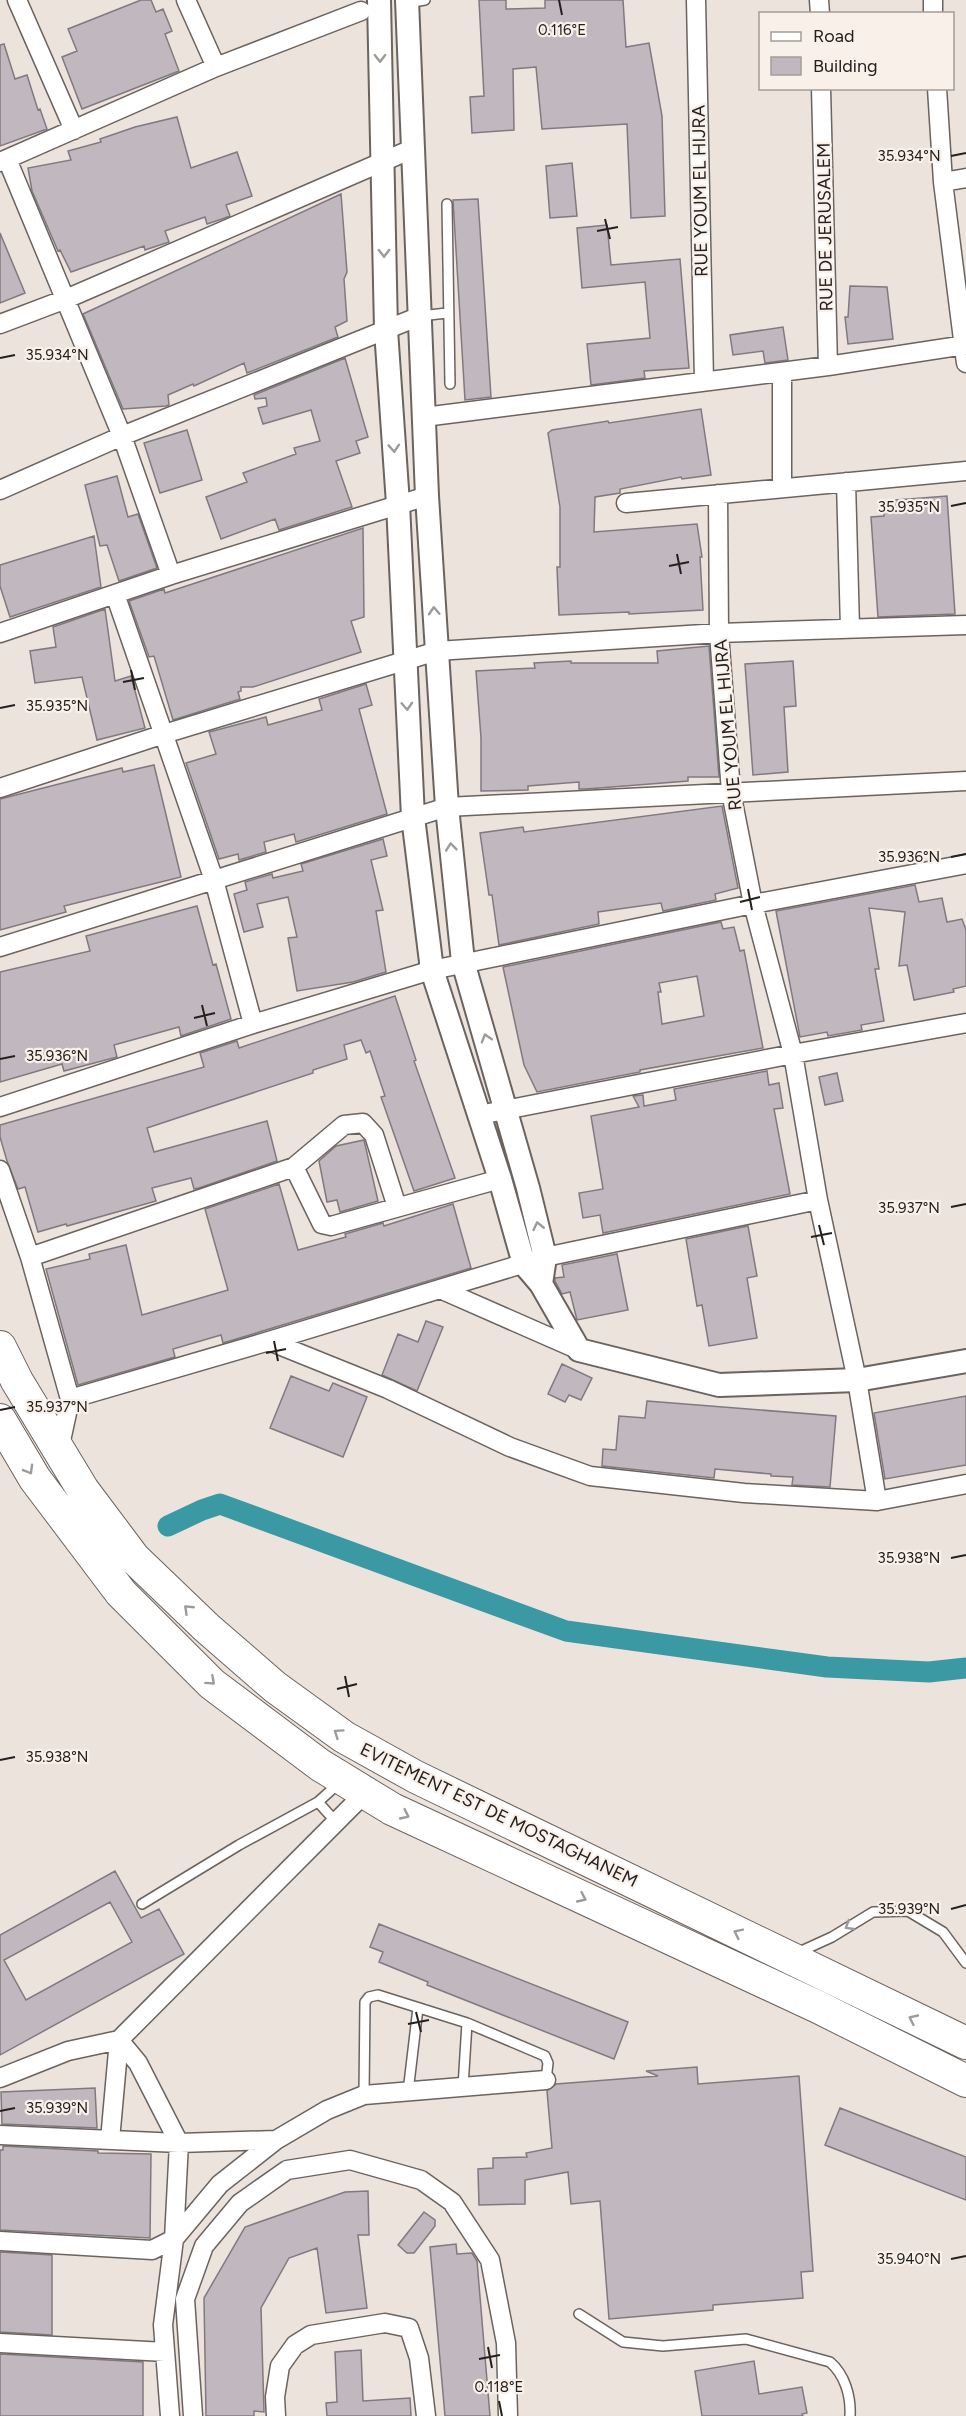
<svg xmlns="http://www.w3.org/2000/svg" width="966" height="2416" viewBox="0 0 966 2416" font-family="Figtree,sans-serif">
  <rect width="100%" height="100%" fill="#ece3dd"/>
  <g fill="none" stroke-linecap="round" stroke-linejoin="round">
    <!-- canal -->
    <path stroke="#3a99a2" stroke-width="21" d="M168 1526 202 1510 220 1504 566 1631 827 1667 929 1672 966 1668"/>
  </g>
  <!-- building -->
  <path fill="#c1b8bf" stroke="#81797f" stroke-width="1.5" fill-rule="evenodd" d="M141 0H151L156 12 163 9 172 31 165 34 179 71 82 109 62 57 77 51 68 29Z
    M479 0H506V9L545 8V0H623L626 47 649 43 662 116 665 216 631 218 627 124 542 129 536 67 513 69 514 130 472 133 470 97 484 96Z
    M4 44 15 79 27 75 38 110 40 109 47 129 0 146V45Z
    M177 117 191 168 237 152 252 196 226 205 230 216 222 219 207 224 205 217 165 231 169 242 145 250 144 246 71 272 60 250 58 251 32 191 28 168 71 160 68 151 101 142 100 139 135 127Z
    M572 163 577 216 550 218 546 166Z
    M341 194 347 272 344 279 347 321 335 327 338 337 247 373 244 363 194 386 193 384 168 395 169 405 166 406 123 409 83 314Z
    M478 199 491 397 465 400 453 200Z
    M607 225 611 265 680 259 689 368 644 371 645 378 591 385 587 344 650 338 645 282 582 288 577 228Z
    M0 233 25 293 0 303Z
    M850 286 887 287 893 339 848 344 845 317H848Z
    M783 327 788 360 765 363 763 351 733 355 730 335Z
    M345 358 368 437 356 441 360 453 336 461 352 507 279 530 275 519 221 539 206 497 247 482 243 473 296 454 294 448 320 441 311 410 263 424 258 408 267 406 266 398 255 399 254 395Z
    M701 409 711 475 682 479 681 477 620 489V493L595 497 594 532 697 524 702 557H700L703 610 629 614V612L559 615 557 567H560V507L548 433 552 430 608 421 609 423Z
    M187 430 202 480 160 493 144 443Z
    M117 476 128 517 138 514 157 568 119 581 107 545 100 546 85 485Z
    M947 496 955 614 878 617 871 517 884 516 883 501Z
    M363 528 364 617 351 621 361 652 253 687H241V691L238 692 240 699 173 720 154 656 149 657 129 601 164 589 165 593Z
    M94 536 101 587 10 617 0 586V565Z
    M105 609 115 681 131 676 145 728 97 740 82 677 35 683 30 651 56 647 53 627Z
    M709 646 719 777H688V781L586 789H579V782L528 786V790L481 791V738L476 671 535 668 534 663 571 661V663H658L657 651Z
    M793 661 796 706 784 707 788 772 753 775 745 664Z
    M366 684 372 705 359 709 387 814 296 842 294 834 264 842 266 852 239 860 238 854 219 859 186 763 216 754 209 732 266 717 268 725 322 710 319 699Z
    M154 765 181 877 64 906 66 912 0 930V799L122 768 123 772Z
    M722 806 738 888 715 894 716 900 663 911 661 903 598 912 599 924 499 945 492 895H489L480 833 523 827 524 832Z
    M383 839 387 856 371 860 383 910 376 911 386 972 353 982 297 991 288 938 297 937 288 897 257 904 263 927 244 932 234 894 247 890 245 882 272 874 273 878 303 871 301 864Z
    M915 885 919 902 942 898 947 922 962 919 966 930V986L953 989 954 992 914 1000 907 965 899 966 905 912 869 908 879 969H875L884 1021 861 1025 862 1030 828 1036 827 1032 800 1037 776 911Z
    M197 906 213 965 216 964 231 1019 181 1036 179 1027 114 1045 117 1057 64 1071 62 1064 0 1082V972L90 951 86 936Z
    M721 922 723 929 734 927 740 951 744 950 763 1048 640 1070V1072L537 1092 524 1065 503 967ZM697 976 704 1016 662 1024 658 992H661L659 983Z
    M395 996 416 1060 414 1061 455 1178 414 1191 381 1097 385 1096 370 1051 366 1053 361 1040 344 1045 347 1059 313 1070V1073L147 1128 154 1152 267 1121 277 1161 199 1188 194 1189 191 1178 152 1188 156 1201 67 1226 66 1224 38 1232 25 1187 18 1189 7 1161 0 1137V1125L204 1067 200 1053 237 1041 239 1048Z
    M767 1071 769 1085 779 1083 783 1108 774 1109 790 1194 603 1233 600 1215 583 1218 579 1193 603 1189 591 1116 639 1107 633 1096 643 1095 644 1106 676 1100 674 1089Z
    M837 1073 843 1101 825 1105 819 1077Z
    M364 1140 378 1201 340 1212 337 1200 327 1202 319 1161 336 1146Z
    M279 1184 298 1250 346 1237 345 1234 383 1223 384 1226 453 1204 471 1268 223 1343 221 1335 173 1349 175 1357 78 1385 46 1269 90 1259 89 1254 126 1245 142 1315 228 1290 205 1209Z
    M748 1226 757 1276 747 1278 757 1338 709 1346 702 1305 697 1306 686 1239Z
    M617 1254 628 1310 577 1320 570 1292 562 1294 555 1281V1278L564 1277 562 1265Z
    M426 1321 443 1327 417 1391 382 1375 398 1334 418 1342Z
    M562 1364 592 1378 581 1400 569 1395 565 1402 548 1394Z
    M291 1376 329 1391 333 1383 367 1397 343 1457 270 1428Z
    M966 1396V1465L885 1479 874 1413Z
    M647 1401 836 1416 830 1487 792 1485 793 1477 771 1476V1474L715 1469 714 1478 602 1466 603 1449 616 1450 619 1416 645 1418Z
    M115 1871 141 1918 159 1909 184 1954 0 2055V1935ZM110 1902 132 1942 26 2000 4 1960Z
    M379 1924 628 2022 614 2059 427 1985 428 1982 379 1962 383 1952 370 1947Z
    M697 2067 698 2084 799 2076 813 2271 801 2272 803 2298 713 2305V2310L609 2319 600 2201 571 2204 568 2172 525 2180V2204L479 2205 478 2169 493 2168V2158L527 2157 526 2153 552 2148 547 2091 556 2084 658 2076 646 2071Z
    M95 2088 97 2128 2 2124 1 2092Z
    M840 2108 966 2157V2200L825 2145Z
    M3 2146 98 2151V2153L151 2154 150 2238 0 2230V2150H3Z
    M368 2191 369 2235H358L367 2308 326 2313 317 2248 289 2258 261 2308 264 2412 254 2411V2416H206L204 2298 245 2227 345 2192Z
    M424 2212 435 2220V2226L414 2253H407L398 2245Z
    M456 2244 457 2254 472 2253 477 2261 490 2416H445L430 2247Z
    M0 2252 52 2255V2335L0 2332Z
    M361 2350 363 2401 410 2398 411 2416H327L326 2403 337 2402 335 2352Z
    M0 2354 143 2362V2416H0Z
    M754 2361 759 2394 802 2387 807 2413 802 2414 803 2416H702L695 2371Z"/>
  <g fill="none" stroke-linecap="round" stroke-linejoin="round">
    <defs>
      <path id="service" d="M407 3 425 0
        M447 204 450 384
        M420 316 447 313
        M318 1802 336 1822
        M142 1904 239 1845 318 1802 339 1783
        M797 1953 832 1937 873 1912 908 1911 943 1932 966 1963
        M463 2087 467 2023
        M408 2092 418 2008
        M364 2095 365 2002 369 1997 378 1995 467 2023 545 2056 548 2063 546 2080
        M579 2314 623 2342 663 2346 746 2339 830 2362C845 2375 851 2396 850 2416"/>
      <path id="minor" d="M17 0 74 130
        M186 0 216 67
        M696 0 704 381
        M819 0 820 14
        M933 0V14
        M821 88 828 366
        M937 88 943 182 966 363
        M7 159 122 436 171 575
        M0 162 216 67 361 11
        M943 182 966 178
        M0 324 66 299 412 149
        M424 417 828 366 966 345
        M846 482 850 628
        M782 488V372
        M0 490 122 436 420 316
        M718 494 719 633 731 792 753 904 793 1054 818 1200 857 1380 877 1501
        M626 503 966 471
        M115 594 214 880 253 1024
        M0 633 171 575 427 496
        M0 788 164 734 437 651 719 633 966 625
        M0 947 447 807 966 781
        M0 1107 253 1024 432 970 753 904 966 864
        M479 1115 793 1054 966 1023
        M294 1167 344 1125 363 1123 374 1135 397 1207
        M0 1170 30 1257 70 1399 59 1450
        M30 1257 294 1167 322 1224 331 1226 500 1179
        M440 1289 579 1350
        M269 1341 388 1389 510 1447 590 1476 744 1493 877 1501 966 1484
        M70 1399 269 1341 545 1257 818 1200
        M0 2078 68 2051 119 2040 138 2063 179 2143 174 2239 152 2250 0 2241
        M0 2135 179 2143 276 2140
        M110 2140 119 2040 365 1793
        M0 2343 165 2352
        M170 2416 163 2325 174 2239 220 2184 276 2140 327 2110 364 2095 546 2080
        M193 2416 185 2299 204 2246 240 2203 287 2170 350 2160 421 2180 452 2202 490 2260 506 2343 508 2416
        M276 2416 275 2397 280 2366 295 2345 311 2335 385 2323 409 2328 419 2358 426 2416"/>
      <path id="tertiary" d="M379 0 386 330 398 504 413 817 432 970 500 1179 524 1264 541 1284 579 1350 719 1385 857 1380 966 1361
        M407 0 427 496 447 807 463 962 528 1188 545 1257 541 1284"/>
      <path id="trunk" d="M0 1347 17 1381 83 1490 134 1558 207 1628 275 1687 344 1737 416 1777 966 2043
        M0 1420 35 1479 121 1593 212 1684 320 1765 392 1809 818 2007 966 2081"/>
    </defs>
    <!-- service casing -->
    <use href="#service" stroke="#6b635e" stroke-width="12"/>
    <!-- minor casing -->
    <use href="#minor" stroke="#6b635e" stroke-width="21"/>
    <!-- tertiary casing -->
    <use href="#tertiary" stroke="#6b635e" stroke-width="26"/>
    <!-- trunk casing -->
    <use href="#trunk" stroke="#6b635e" stroke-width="34"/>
    <!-- service -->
    <use href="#service" stroke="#fff" stroke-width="9"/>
    <!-- minor -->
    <use href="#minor" stroke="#fff" stroke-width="18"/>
    <!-- tertiary -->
    <use href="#tertiary" stroke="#fff" stroke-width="22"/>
    <!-- trunk -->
    <use href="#trunk" stroke="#fff" stroke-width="32"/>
  </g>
  <!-- one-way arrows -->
  <defs><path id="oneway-chevron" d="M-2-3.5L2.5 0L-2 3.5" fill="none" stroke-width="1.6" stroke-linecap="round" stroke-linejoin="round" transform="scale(1.5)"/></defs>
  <g stroke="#9c9b9a">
    <use href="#oneway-chevron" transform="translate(380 58) rotate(89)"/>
    <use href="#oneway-chevron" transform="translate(384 253) rotate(89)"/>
    <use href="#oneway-chevron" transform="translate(394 448) rotate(86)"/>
    <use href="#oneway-chevron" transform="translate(434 611) rotate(-93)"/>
    <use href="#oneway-chevron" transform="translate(407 706) rotate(87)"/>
    <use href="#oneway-chevron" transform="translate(451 847) rotate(-96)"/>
    <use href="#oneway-chevron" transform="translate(486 1038) rotate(-107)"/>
    <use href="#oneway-chevron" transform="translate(538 1226) rotate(-103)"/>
    <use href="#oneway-chevron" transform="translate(29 1470) rotate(60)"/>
    <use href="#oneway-chevron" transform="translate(188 1609) rotate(-136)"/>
    <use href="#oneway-chevron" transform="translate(211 1681) rotate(42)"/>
    <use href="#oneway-chevron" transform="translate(338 1733) rotate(-145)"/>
    <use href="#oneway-chevron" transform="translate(405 1815) rotate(25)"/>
    <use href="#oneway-chevron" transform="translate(582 1898) rotate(25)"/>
    <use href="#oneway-chevron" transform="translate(849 1926) rotate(149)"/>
    <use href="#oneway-chevron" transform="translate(738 1933) rotate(-154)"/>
    <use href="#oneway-chevron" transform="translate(913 2019) rotate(-155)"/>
  </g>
  <!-- ticks -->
  <path fill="none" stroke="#24201e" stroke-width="2" d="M559 0 562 15M951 156 966 153M605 219 610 239M597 231 618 227M0 358 15 355M951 506 966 503M677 554 681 574M669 566 689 562M131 670 135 690M123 682 144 678M0 708 15 705M951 857 966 854M748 889 752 910M740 902 760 897M202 1005 207 1026M194 1018 215 1013M0 1059 15 1056M951 1207 966 1204M819 1225 824 1245M811 1237 832 1233M274 1341 278 1361M266 1353 286 1349M0 1410 15 1407M951 1558 966 1555M345 1676 349 1697M337 1689 357 1684M0 1760 15 1757M951 1909 966 1905M416 2012 421 2032M408 2024 429 2020M0 2111 15 2108M951 2259 966 2256M488 2347 492 2368M479 2359 500 2355M499 2401 502 2416"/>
  <g text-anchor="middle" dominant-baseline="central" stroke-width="4.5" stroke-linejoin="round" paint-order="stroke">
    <!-- street labels -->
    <g font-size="18" fill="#24201e" stroke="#f9f0ea">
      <text transform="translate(700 191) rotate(-91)">RUE YOUM EL HIJRA</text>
      <text transform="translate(825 227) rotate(-91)">RUE DE JERUSALEM</text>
      <text transform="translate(728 725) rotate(-95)">RUE YOUM EL HIJRA</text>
      <text transform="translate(499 1815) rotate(26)">EVITEMENT EST DE MOSTAGHANEM</text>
    </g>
  </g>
  <g font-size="15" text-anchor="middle" fill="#24201e" stroke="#f9f0ea" stroke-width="4.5" stroke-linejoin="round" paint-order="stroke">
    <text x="562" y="35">0.116°E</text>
    <text x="909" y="161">35.934°N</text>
    <text x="57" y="360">35.934°N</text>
    <text x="909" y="512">35.935°N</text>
    <text x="57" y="711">35.935°N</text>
    <text x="909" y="862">35.936°N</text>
    <text x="57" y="1061">35.936°N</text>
    <text x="909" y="1213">35.937°N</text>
    <text x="57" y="1412">35.937°N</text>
    <text x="909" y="1563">35.938°N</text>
    <text x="57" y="1762">35.938°N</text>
    <text x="909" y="1914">35.939°N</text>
    <text x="57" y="2113">35.939°N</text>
    <text x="909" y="2264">35.940°N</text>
    <text x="499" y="2392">0.118°E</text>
  </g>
  <!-- legend -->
  <rect x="759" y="12" width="195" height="78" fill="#f9f0ea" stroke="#a49d98" stroke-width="1.5"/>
  <rect x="771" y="32" width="30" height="9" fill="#ffffff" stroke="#a49d98" stroke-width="1.5"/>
  <text x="813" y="42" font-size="18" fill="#24201e">Road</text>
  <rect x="771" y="57" width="30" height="18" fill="#c1b8bf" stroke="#a49d98" stroke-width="1.5"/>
  <text x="813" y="72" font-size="18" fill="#24201e">Building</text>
</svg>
